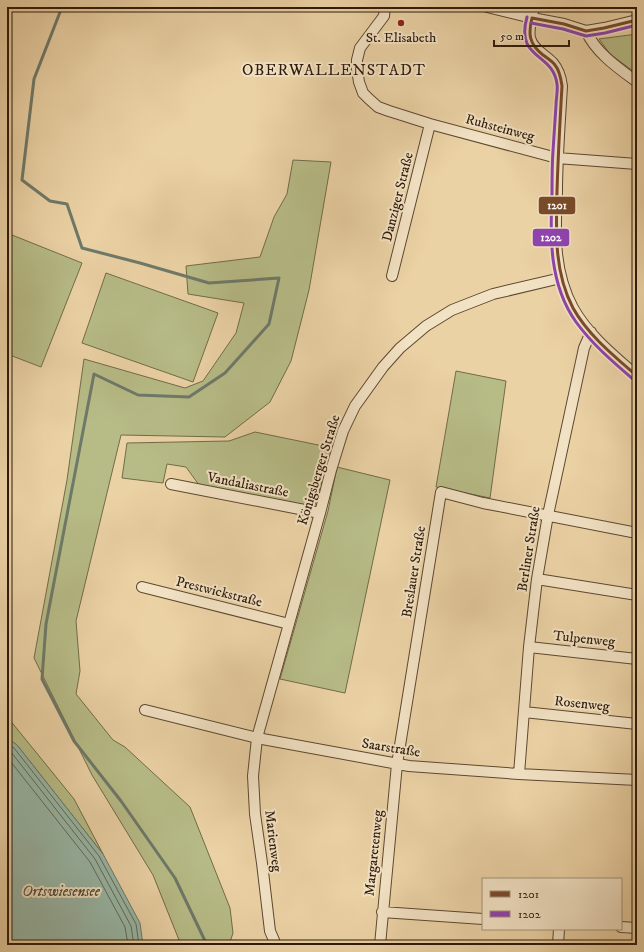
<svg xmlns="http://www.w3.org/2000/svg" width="644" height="952" viewBox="0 0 644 952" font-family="'IM FELL DW Pica',serif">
  <rect width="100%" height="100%" fill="#ebd2a5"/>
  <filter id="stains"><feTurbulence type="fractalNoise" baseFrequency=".005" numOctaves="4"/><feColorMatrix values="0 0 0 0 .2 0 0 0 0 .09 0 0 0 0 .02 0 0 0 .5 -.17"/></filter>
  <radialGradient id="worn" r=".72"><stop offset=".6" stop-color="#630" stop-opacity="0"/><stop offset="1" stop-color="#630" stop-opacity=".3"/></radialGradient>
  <!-- green -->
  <path fill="#b7bc87" stroke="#726b48" d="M637 34V74L610 54 599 39Z
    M293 160 331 162 309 290 291 361 270 402 225 437 121 435 76 621 80 671 76 694 113 740 125 747 190 807 230 908 233 933 229 945H181L153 875 92 775 34 658 67 480 84 359 185 388 203 381 236 333 244 303 188 294 186 266 260 257 274 217 287 194Z
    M7 233 82 263 41 367 7 354Z
    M106 273 218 313 193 382 82 343Z
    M456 371 506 381 490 498 436 487Z
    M255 432 333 448 327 464 314 508 199 485 186 467 167 464 163 483 122 478 127 443 229 441Z
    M337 467 390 480 345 693 280 679 328 511Z
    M7 715 9 719 74 799 103 854 17 745 7 738Z"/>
  <!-- water -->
  <path fill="#98b8a8" stroke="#6e7969" d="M7 738 17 745 103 854 140 923 143 945H7Z"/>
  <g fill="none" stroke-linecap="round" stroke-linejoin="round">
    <!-- shore -->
    <path stroke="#636959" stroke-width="1" d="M7 743 14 748 99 856 136 924 139 945
      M7 749 11 752 95 859 131 926 134 945
      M7 757 90 862 125 927 128 945"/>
    <!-- stream -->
    <path stroke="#6e7969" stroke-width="3" d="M62 7 34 79 22 180 50 201 67 204 82 248 140 263 209 283 279 278 269 324 225 373 189 397 138 395 94 374 46 624 42 679 74 741 121 801 175 878 207 945"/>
    <defs>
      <path id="street" d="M385 7 384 16 360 48 357 60V69L359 82 363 93 369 99 378 107 389 111 430 124 557 158 637 164
        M487 7 532 18 564 24 586 31 604 28 637 20
        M534 7C532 17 528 28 530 38 533 50 546 55 553 63 559 70 561 78 562 86 560 121 557 157 557 192 555 232 553 271 573 308 588 335 614 356 637 376
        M586 31C596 53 618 68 637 82
        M392 276 430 124
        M171 484 320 513
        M537 579 637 595
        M142 587 289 624
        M529 647 637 659
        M145 710 257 738 409 766 519 774 637 780
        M524 712 637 724
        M519 774 529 647 537 579 548 515 584 348 591 332
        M382 912 483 919
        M621 927 637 928
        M276 945 270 931 262 863 255 814 253 776 257 738 320 513 331 470 343 431 355 406 383 367 400 348 426 326 452 310 493 294 561 278
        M380 945 397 764 441 492 483 503 637 533
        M558 945 559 929"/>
    </defs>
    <!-- street casing -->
    <use href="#street" stroke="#5d4831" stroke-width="12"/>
    <!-- street -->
    <use href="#street" stroke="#f2e2c4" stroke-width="10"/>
    <defs>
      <path id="bus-1" d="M532 18C528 34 529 44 543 55 547 58 552 61 555 65 560 71 561 79 562 86 560 121 558 157 557 192 556 232 554 272 573 308 588 335 614 356 637 376
        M532 18 564 24 586 31 604 28 637 20"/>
      <path id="bus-2" d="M527 17C515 60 553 52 557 84 558 91 556 98 556 105 555 120 554 135 553 151 552 165 552 179 552 193 550 237 549 284 576 322 592 344 613 362 634 380
        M531 23 563 29 586 36 605 33 637 25"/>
    </defs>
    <!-- bus-1 casing -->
    <use href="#bus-1" stroke="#f2e2c4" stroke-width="6"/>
    <!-- bus-2 casing -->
    <use href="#bus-2" stroke="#f2e2c4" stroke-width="6"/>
    <!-- bus-1 -->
    <use href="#bus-1" stroke="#7a4b2a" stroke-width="3"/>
    <!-- bus-2 -->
    <use href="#bus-2" stroke="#8e44ad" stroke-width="3"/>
  </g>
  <!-- markers -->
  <circle fill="#8f2418" stroke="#f2e2c4" stroke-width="1.5" cx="401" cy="23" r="4"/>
  <g text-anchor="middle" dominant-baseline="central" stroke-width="4" stroke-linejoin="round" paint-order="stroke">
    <!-- poi labels -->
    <g font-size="14" fill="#2e1a0a" stroke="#f2e2c4">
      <text x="401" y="38">St. Elisabeth</text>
    </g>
    <!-- street labels -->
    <g font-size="14" fill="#2e1a0a" stroke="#f2e2c4">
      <text transform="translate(500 128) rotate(15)">Ruhsteinweg</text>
      <text transform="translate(398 197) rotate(-76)">Danziger Straße</text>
      <text transform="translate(319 470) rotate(-73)">Königsberger Straße</text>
      <text transform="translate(248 485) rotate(11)">Vandaliastraße</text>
      <text transform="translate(529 549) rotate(-81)">Berliner Straße</text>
      <text transform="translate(414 572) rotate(-81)">Breslauer Straße</text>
      <text transform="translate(219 592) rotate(14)">Prestwickstraße</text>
      <text transform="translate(584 639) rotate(6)">Tulpenweg</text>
      <text transform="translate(582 704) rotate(6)">Rosenweg</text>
      <text transform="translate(391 748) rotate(9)">Saarstraße</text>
      <text transform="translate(273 841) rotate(83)">Marienweg</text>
      <text transform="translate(374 853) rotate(-84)">Margaretenweg</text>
    </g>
    <!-- water labels -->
    <g font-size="15" font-style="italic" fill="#4e4939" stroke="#f2e2c4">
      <text x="61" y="891">Ortswiesensee</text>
    </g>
    <!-- quarter labels -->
    <g font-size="16" letter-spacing="1" fill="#2e1a0a" stroke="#f2e2c4">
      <text x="334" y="70">OBERWALLENSTADT</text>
    </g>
  </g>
  <g stroke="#f2e2c4" stroke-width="1.5">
    <rect x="538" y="196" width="38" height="19" rx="4" fill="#7a4b2a"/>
    <rect x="532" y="228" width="38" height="19" rx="4" fill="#8e44ad"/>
  </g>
  <g font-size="11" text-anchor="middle" font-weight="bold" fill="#fff">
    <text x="557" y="209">1201</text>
    <text x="551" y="241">1202</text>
  </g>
  <!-- margin -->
  <rect width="644" height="952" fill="none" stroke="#ebd2a5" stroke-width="24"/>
  <rect x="8" y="8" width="628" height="936" fill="none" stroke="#2e1a0a" stroke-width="2"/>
  <rect x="12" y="12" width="620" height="928" fill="none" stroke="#2e1a0a"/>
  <!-- legend -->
  <rect x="482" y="878" width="140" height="52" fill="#f2e2c4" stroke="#a4927a"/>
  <rect x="490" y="891" width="20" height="6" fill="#7a4b2a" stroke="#a4927a"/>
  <text x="518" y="898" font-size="12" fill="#2e1a0a">1201</text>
  <rect x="490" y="911" width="20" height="6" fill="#8e44ad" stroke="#a4927a"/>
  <text x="518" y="918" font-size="12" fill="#2e1a0a">1202</text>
  <!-- scale -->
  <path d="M494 40v6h75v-6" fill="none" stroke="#2e1a0a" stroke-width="2"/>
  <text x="500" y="40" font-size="12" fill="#2e1a0a" stroke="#f2e2c4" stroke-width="3" paint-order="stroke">50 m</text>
  <rect width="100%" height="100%" filter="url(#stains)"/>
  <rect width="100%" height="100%" fill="url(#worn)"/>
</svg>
